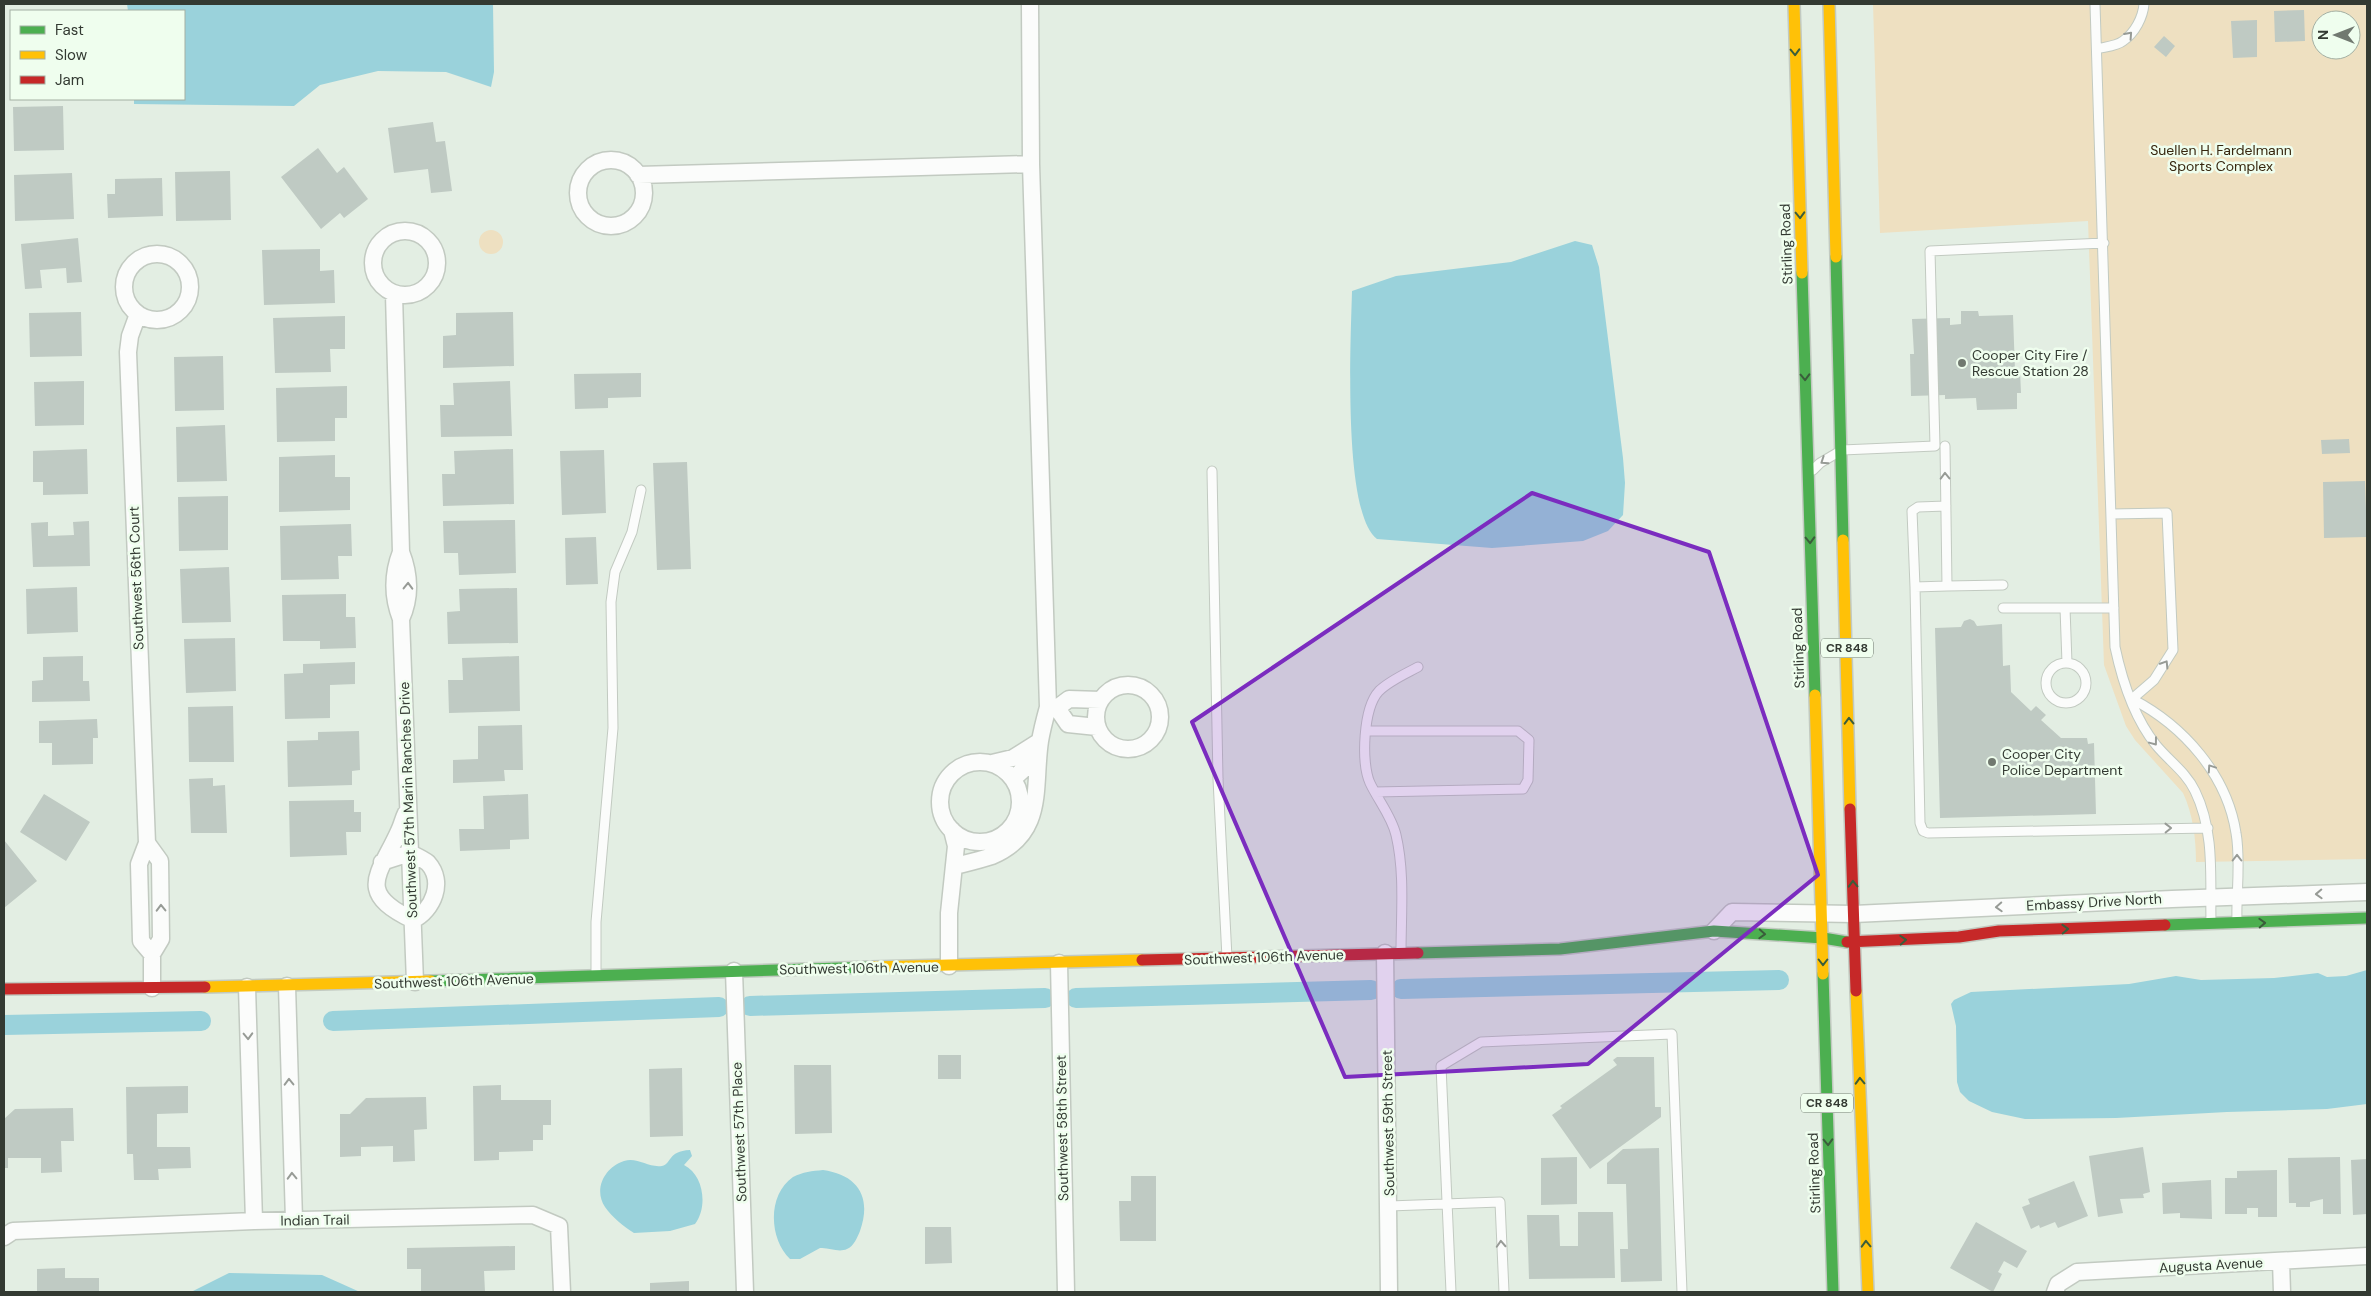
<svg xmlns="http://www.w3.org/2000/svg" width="2371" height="1296" viewBox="0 0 2371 1296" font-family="'DM Sans',sans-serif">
  <rect width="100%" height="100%" fill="#e3eee3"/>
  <!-- green -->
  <path fill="#eee0c1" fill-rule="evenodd" d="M1873 4H2367V859L2196 862C2196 839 2193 814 2183 793L2135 740 2126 726 2104 665 2088 221 1880 233ZM2321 20H2351V50H2321Z
    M479 242a12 12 0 1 1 24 0a12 12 0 1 1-24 0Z"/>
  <!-- water -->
  <path fill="#9ad2db" d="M127 4H493L494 72 491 87 446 72 378 71 320 85 294 106 134 104V99H184V11H128Z
    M1575 241 1592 245 1599 267 1623 458 1625 483 1623 515 1608 531 1583 541 1492 548 1377 539C1342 513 1351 337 1352 291L1396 276 1511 262Z
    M2367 970V1104L2327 1109 2227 1112 2116 1118 2025 1119 1992 1112 1969 1101 1960 1092 1957 1082 1956 1026 1951 1004 1954 1000 1971 992 2129 984 2176 976 2201 980 2274 978 2318 973 2327 977 2346 976Z
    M690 1150 692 1156 684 1165C704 1175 708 1207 695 1224L670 1231 634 1233C624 1227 612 1217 605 1207 593 1189 605 1167 624 1161 638 1157 648 1168 662 1166 672 1164 667 1151 690 1150Z
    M823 1170C858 1175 872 1197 860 1231 857 1238 854 1246 847 1249 838 1253 829 1247 820 1248L800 1259H790C769 1239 767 1195 793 1177 803 1172 812 1171 823 1170Z
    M229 1273 322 1275 360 1292H191Z"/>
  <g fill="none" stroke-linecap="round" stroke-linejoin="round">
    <!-- canal -->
    <path stroke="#9ad2db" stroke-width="20" d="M1401 989 1779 980
      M1076 998 1371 990
      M750 1006 1045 998
      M333 1021 719 1007
      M4 1025 201 1021"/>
  </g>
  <!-- building -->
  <path fill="#bfcac3" d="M2304 10 2305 41 2275 42 2274 11Z
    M2257 20V57L2233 58 2231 21Z
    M2164 36 2175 46 2166 57 2154 47Z
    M63 106 64 150 14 151 13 107Z
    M433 122 436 142 445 141 452 191 431 193 428 169 394 173 388 128Z
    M318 148 337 173 344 167 368 199 344 218 340 213 321 229 281 177Z
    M230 171 231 220 176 221 175 172Z
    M72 173 74 219 15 221 14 175Z
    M162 178 163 216 108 218 107 194H115V179Z
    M78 238 82 282 67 283 66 268 40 270 42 288 25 289 21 244Z
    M320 249V271L334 270 335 303 264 305 262 250Z
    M1961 311H1978L1979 316 2013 315 2015 371H2020L2021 393H2017V409L1977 410 1976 398 1945 399V395L1911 396 1910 354H1914L1912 319 1950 318V325L1961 324Z
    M81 312 82 356 30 357 29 313Z
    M513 312 514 366 443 368V336L456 335V313Z
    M345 316V349H330L331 372 275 373 273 318Z
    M223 356 224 410 175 411 174 357Z
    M641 373V397L608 398V408L575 409 574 374Z
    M84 381V425L35 426 34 382Z
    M510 381 512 436 441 437 440 405H454L453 383Z
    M347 386V418H335V441L277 442 276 388Z
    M225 425 227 481 177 482 176 427Z
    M2349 439 2350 453 2322 454 2321 440Z
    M87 449 88 494 43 495V482H33V451Z
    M513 449 514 504 443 506 442 474H455L454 451Z
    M604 450 606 513 562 515 560 451Z
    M335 455V477H350V510L279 512V457Z
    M687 462 691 569 657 570 653 463Z
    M2365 481 2367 537 2324 538 2323 482Z
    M228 496V550L179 551 178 497Z
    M515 520 516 573 459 575 458 553H444L443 521Z
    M89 521 90 566 33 567 31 523 48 522V536L74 535 73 522Z
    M351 524 352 556H338L339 579 281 580 280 526Z
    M596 537 598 584 566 585 565 538Z
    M229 567 231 622 182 623 180 569Z
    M77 587 78 632 27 634 26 589Z
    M517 588 518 643 448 644 447 612 460 611 459 589Z
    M346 594V617H355L356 648 320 649V641H283L282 595Z
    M1970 619 1974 621 1977 626 2002 624 2003 666 2010 665 2011 692 2031 711 2036 706 2046 715 2041 720 2061 738H2087L2088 744 2094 743 2096 814 1940 818 1935 628 1961 627 1964 621Z
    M235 638 236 691 186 693 184 639Z
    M83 656V681H89L90 701 32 702V681L43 680V657Z
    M519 656 520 711 449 713 448 680H463L462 658Z
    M355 662V684L330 685V718L285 719 284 674 303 673V664Z
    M233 706 234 762H189L188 707Z
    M97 719 98 738H93V764L52 765V743H39V721Z
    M522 725 523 770H504L505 781 453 783V760L478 759V726Z
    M359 731 360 770 352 771V785L288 787 287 741 318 740V732Z
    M213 778V786L225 785 227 833H191L189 779Z
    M44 794 90 822 66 861 20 832Z
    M528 794 529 839 510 840V849L460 851 459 829H484L483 796Z
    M354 800V812H361V832H346L347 855 290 857 289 801Z
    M4 840 37 881 4 908Z
    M938 1055H961V1079H938Z
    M1617 1057H1654L1655 1107H1661V1117L1590 1169 1552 1115 1562 1108 1560 1106 1617 1065 1613 1060Z
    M794 1065H831L832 1133 795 1134Z
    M682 1068 683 1136 650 1137 649 1069Z
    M501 1085V1100H551V1125H543V1140H533V1151L499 1152V1160L474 1161 473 1086Z
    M188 1086V1113L157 1114V1147H190L191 1168 158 1169 159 1180H134L133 1154H127L126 1087Z
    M426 1097 427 1129 414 1130 415 1161 393 1162V1146L361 1147V1156L340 1157V1114H350L366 1098Z
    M73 1108 74 1141H61L62 1172 41 1173V1158H8V1168H4V1119L15 1109Z
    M2143 1147 2150 1192 2143 1194 2144 1198 2120 1199 2123 1213 2098 1217 2089 1156Z
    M1659 1148 1662 1281 1621 1282 1620 1249H1628L1626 1184H1607V1163L1623 1149Z
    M1577 1157V1204L1541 1205V1158Z
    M2340 1157 2341 1214H2323V1199L2310 1202V1207H2296V1203H2289L2288 1158Z
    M2367 1159V1214L2353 1215 2351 1160Z
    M2277 1170V1217H2258V1208H2247V1214H2225V1178H2237V1171Z
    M1131 1176H1156V1241H1120L1119 1201H1131Z
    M2211 1180 2212 1219 2180 1218V1213L2163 1214 2162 1183Z
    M2074 1181 2088 1216 2058 1228 2055 1222 2040 1228 2039 1225 2031 1229 2022 1207 2030 1204 2028 1199Z
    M1578 1212H1613L1615 1278 1529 1279 1527 1215H1559L1560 1246H1578Z
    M1976 1222 2027 1251 2017 1268 2004 1261 1998 1272 2002 1274 1993 1292 1950 1268Z
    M925 1227H951L952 1263 925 1264Z
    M515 1246V1270L484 1271 485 1292H421V1269H407V1248Z
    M65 1268V1278H99V1292L37 1291V1269Z
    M689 1281V1292H650V1283Z"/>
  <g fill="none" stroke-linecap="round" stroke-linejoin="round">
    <defs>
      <path id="lane" d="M2095 4 2115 647C2122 680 2135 719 2156 745 2169 761 2186 772 2195 791 2215 832 2210 878 2211 922
        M2097 49C2104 47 2117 46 2123 41 2135 33 2143 17 2144 4
        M1945 446 1947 586 1915 587 1920 823 1923 831 1928 833 2208 828
        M1813 470 1820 463 1842 450 1935 446 1930 251 2104 243
        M1212 471 1218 779 1227 958
        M2111 514 2167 513 2173 650 2154 680 2132 699
        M1947 586 2003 585
        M1915 587 1912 511 1918 507 1946 506
        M2003 608H2114
        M2065 608 2067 663
        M2046 683a20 20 0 1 1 40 0a20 20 0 1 1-40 0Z
        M2132 699C2184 726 2227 775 2236 833 2241 861 2236 893 2237 921
        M1366 731H1518L1529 740 1528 780 1523 789 1375 792
        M1401 953C1401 914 1405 873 1396 835 1392 817 1378 800 1370 783 1361 763 1363 708 1379 691 1389 681 1405 674 1418 667
        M596 976V922L613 728 611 602 615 572 632 532 641 490
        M1389 1206 1500 1202 1504 1292
        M1451 1292 1441 1066 1481 1042 1672 1034 1682 1292"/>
      <path id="street" d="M578 193a33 33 0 1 1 66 0a33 33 0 1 1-66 0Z
        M638 175 1031 164
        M373 263a32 32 0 1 1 64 0a32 32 0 1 1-64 0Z
        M124 287a33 33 0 1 1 66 0a33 33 0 1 1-66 0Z
        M394 294 401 552C410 575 411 597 401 619
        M138 314 130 336 128 352 147 843 139 864 141 941 152 954
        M401 552C392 575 392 596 401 619L415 982
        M1096 717a32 32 0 1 1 64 0a32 32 0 1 1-64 0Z
        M1048 707 1057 708 1068 724 1097 727
        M1057 708 1069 699 1101 700
        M940 802a40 40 0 1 1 80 0a40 40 0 1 1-80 0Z
        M992 763 1013 758 1040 741
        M1013 779 1026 767 1037 747
        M147 843 160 861 161 939 152 954V988
        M382 862 410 853C416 856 423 859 428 863 445 882 433 910 413 920 354 892 380 874 399 831 402 825 403 819 406 813
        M955 866C967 863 980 860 992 856 1046 833 1033 787 1040 741 1042 729 1045 718 1048 707L1031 164 1030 4
        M1714 931 1732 912 1854 914 2172 899 2367 892
        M1385 953 1389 1292
        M1059 963 1066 1292
        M949 966V913L956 846 952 830
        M734 971 745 1292
        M287 986 294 1220
        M247 987 254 1221
        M4 1237 13 1231 254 1221 533 1215 559 1226 562 1292
        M2281 1261 2282 1292
        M2055 1292 2058 1284 2077 1272 2367 1256"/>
      <path id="fast" d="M1836 257 1843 540
        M1802 273 1815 695
        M2165 925 2367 918
        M1418 953 1560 949 1714 931 1823 938 1847 942
        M1823 974 1833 1292
        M431 981 871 967"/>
      <path id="slow" d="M1794 4 1802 273
        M1829 4 1836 257
        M1843 540 1850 809
        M1815 695 1823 974
        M871 967 1142 960
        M205 987 431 981
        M1856 991 1868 1292"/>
      <path id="jam" d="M1850 809 1856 991
        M1847 942 1959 937 1999 931 2165 925
        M1142 960 1418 953
        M4 989 205 987"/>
    </defs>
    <!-- lane casing -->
    <use href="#lane" stroke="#c2cac1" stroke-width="11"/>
    <!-- street casing -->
    <use href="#street" stroke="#c2cac1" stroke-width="19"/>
    <!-- fast casing -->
    <use href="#fast" stroke="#c2cac1" stroke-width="14"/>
    <!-- slow casing -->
    <use href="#slow" stroke="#c2cac1" stroke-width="14"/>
    <!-- jam casing -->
    <use href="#jam" stroke="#c2cac1" stroke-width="14"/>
    <!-- lane -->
    <use href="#lane" stroke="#fbfcfb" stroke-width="9"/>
    <!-- street -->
    <use href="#street" stroke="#fbfcfb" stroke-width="16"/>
    <!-- fast -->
    <use href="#fast" stroke="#4caf50" stroke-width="11"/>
    <!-- slow -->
    <use href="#slow" stroke="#ffc107" stroke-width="11"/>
    <!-- jam -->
    <use href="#jam" stroke="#c62828" stroke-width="11"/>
  </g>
  <!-- one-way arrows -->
  <defs><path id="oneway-chevron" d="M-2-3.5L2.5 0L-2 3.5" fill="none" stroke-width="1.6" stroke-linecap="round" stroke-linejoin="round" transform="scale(1.25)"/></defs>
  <g stroke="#979b96">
    <use href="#oneway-chevron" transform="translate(2129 35) rotate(-48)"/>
    <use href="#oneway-chevron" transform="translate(1824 461) rotate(146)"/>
    <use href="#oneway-chevron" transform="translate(1945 476) rotate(-91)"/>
    <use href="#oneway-chevron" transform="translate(408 586) rotate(-89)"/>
    <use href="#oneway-chevron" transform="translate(2165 664) rotate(-58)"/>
    <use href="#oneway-chevron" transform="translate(2154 742) rotate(53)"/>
    <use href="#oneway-chevron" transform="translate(2211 768) rotate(-124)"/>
    <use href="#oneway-chevron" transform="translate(2168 828) rotate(-1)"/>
    <use href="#oneway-chevron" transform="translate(2237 858) rotate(-90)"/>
    <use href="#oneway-chevron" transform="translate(2319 894) rotate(178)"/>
    <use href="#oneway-chevron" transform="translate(1999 907) rotate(177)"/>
    <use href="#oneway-chevron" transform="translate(161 908) rotate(-91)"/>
    <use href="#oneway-chevron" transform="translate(248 1036) rotate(88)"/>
    <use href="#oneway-chevron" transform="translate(289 1082) rotate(-91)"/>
    <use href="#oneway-chevron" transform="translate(292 1176) rotate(-92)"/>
    <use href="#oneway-chevron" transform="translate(1501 1244) rotate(-93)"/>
  </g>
  <g stroke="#3a5d3b">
    <use href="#oneway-chevron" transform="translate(1795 52) rotate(88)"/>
    <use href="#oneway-chevron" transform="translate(1800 215) rotate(88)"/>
    <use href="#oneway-chevron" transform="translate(1805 377) rotate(88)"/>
    <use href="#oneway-chevron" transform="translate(1810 540) rotate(88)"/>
    <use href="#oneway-chevron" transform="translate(1849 721) rotate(-91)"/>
    <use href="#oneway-chevron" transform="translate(1853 884) rotate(-92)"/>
    <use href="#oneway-chevron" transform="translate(2262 923) rotate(-2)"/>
    <use href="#oneway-chevron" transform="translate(2065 929) rotate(-2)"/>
    <use href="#oneway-chevron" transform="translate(1762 934) rotate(3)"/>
    <use href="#oneway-chevron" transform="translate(1903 940) rotate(-3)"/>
    <use href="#oneway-chevron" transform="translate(1823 962) rotate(90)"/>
    <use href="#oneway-chevron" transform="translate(1860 1081) rotate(-92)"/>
    <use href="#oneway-chevron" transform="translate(1828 1142) rotate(88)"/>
    <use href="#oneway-chevron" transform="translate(1866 1244) rotate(-92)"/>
  </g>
  <!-- marked area -->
  <path fill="#7b2cbf" fill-opacity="0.2" stroke="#7b2cbf" stroke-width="4" stroke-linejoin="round" d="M1532 493 1709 552 1818 875 1588 1064 1345 1077 1192 722Z"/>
  <!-- markers -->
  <g fill="#717970" stroke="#effeee" stroke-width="2">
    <circle cx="1962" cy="363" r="5"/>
    <circle cx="1992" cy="762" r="5"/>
  </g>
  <g text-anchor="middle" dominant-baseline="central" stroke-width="5" stroke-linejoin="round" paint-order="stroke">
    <!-- shield labels -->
    <g fill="#effeee" stroke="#6b756a" stroke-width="1">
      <rect x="1821" y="638.5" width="52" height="19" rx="4"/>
      <rect x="1801" y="1093.5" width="52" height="19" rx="4"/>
    </g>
    <g font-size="12" font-weight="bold" fill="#333a32">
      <text x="1847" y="648">CR 848</text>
      <text x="1827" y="1103">CR 848</text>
    </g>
    <!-- park labels -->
    <g font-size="14" fill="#37270f" stroke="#effeee">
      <text x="2221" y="150">Suellen H. Fardelmann<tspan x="2221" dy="16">Sports Complex</tspan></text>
    </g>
    <!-- street labels -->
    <g font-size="14" fill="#333a32" stroke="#effeee">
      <text transform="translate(1786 244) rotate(-92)">Stirling Road</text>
      <text transform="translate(136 578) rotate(-92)">Southwest 56th Court</text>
      <text transform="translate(1798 648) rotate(-92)">Stirling Road</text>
      <text transform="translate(408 800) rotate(-92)">Southwest 57th Marin Ranches Drive</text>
      <text transform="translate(2094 902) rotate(-3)">Embassy Drive North</text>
      <text transform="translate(1264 957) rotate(-2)">Southwest 106th Avenue</text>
      <text transform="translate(859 968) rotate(-1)">Southwest 106th Avenue</text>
      <text transform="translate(454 981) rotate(-2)">Southwest 106th Avenue</text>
      <text transform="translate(1388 1123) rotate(-91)">Southwest 59th Street</text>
      <text transform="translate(1062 1128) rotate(-91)">Southwest 58th Street</text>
      <text transform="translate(739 1132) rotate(-92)">Southwest 57th Place</text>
      <text transform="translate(1814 1173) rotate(-92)">Stirling Road</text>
      <text transform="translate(315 1220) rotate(-1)">Indian Trail</text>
      <text transform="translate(2211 1265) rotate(-3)">Augusta Avenue</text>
    </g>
    <!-- poi labels -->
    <g font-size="14" fill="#333a32" stroke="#effeee" text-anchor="start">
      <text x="1972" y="355">Cooper City Fire /<tspan x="1972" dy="16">Rescue Station 28</tspan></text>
      <text x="2002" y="754">Cooper City<tspan x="2002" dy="16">Police Department</tspan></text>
    </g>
  </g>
  <!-- border -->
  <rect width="2371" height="1296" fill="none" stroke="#333a32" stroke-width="10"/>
  <!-- legend -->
  <rect x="10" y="10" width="175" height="90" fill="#effeee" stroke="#a4b0a3"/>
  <rect x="20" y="26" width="25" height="8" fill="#4caf50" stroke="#a4b0a3"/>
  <text x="55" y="35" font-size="15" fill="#333a32">Fast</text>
  <rect x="20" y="51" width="25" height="8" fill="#ffc107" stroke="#a4b0a3"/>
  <text x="55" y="60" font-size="15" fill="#333a32">Slow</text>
  <rect x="20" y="76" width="25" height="8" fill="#c62828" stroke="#a4b0a3"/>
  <text x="55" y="85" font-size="15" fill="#333a32">Jam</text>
  <!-- north arrow -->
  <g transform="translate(2336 35) rotate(270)"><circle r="24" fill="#effeee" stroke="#a4b0a3"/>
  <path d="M0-4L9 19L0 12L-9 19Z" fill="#717970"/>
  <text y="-8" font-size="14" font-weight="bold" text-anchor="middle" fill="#333a32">N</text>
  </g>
</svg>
